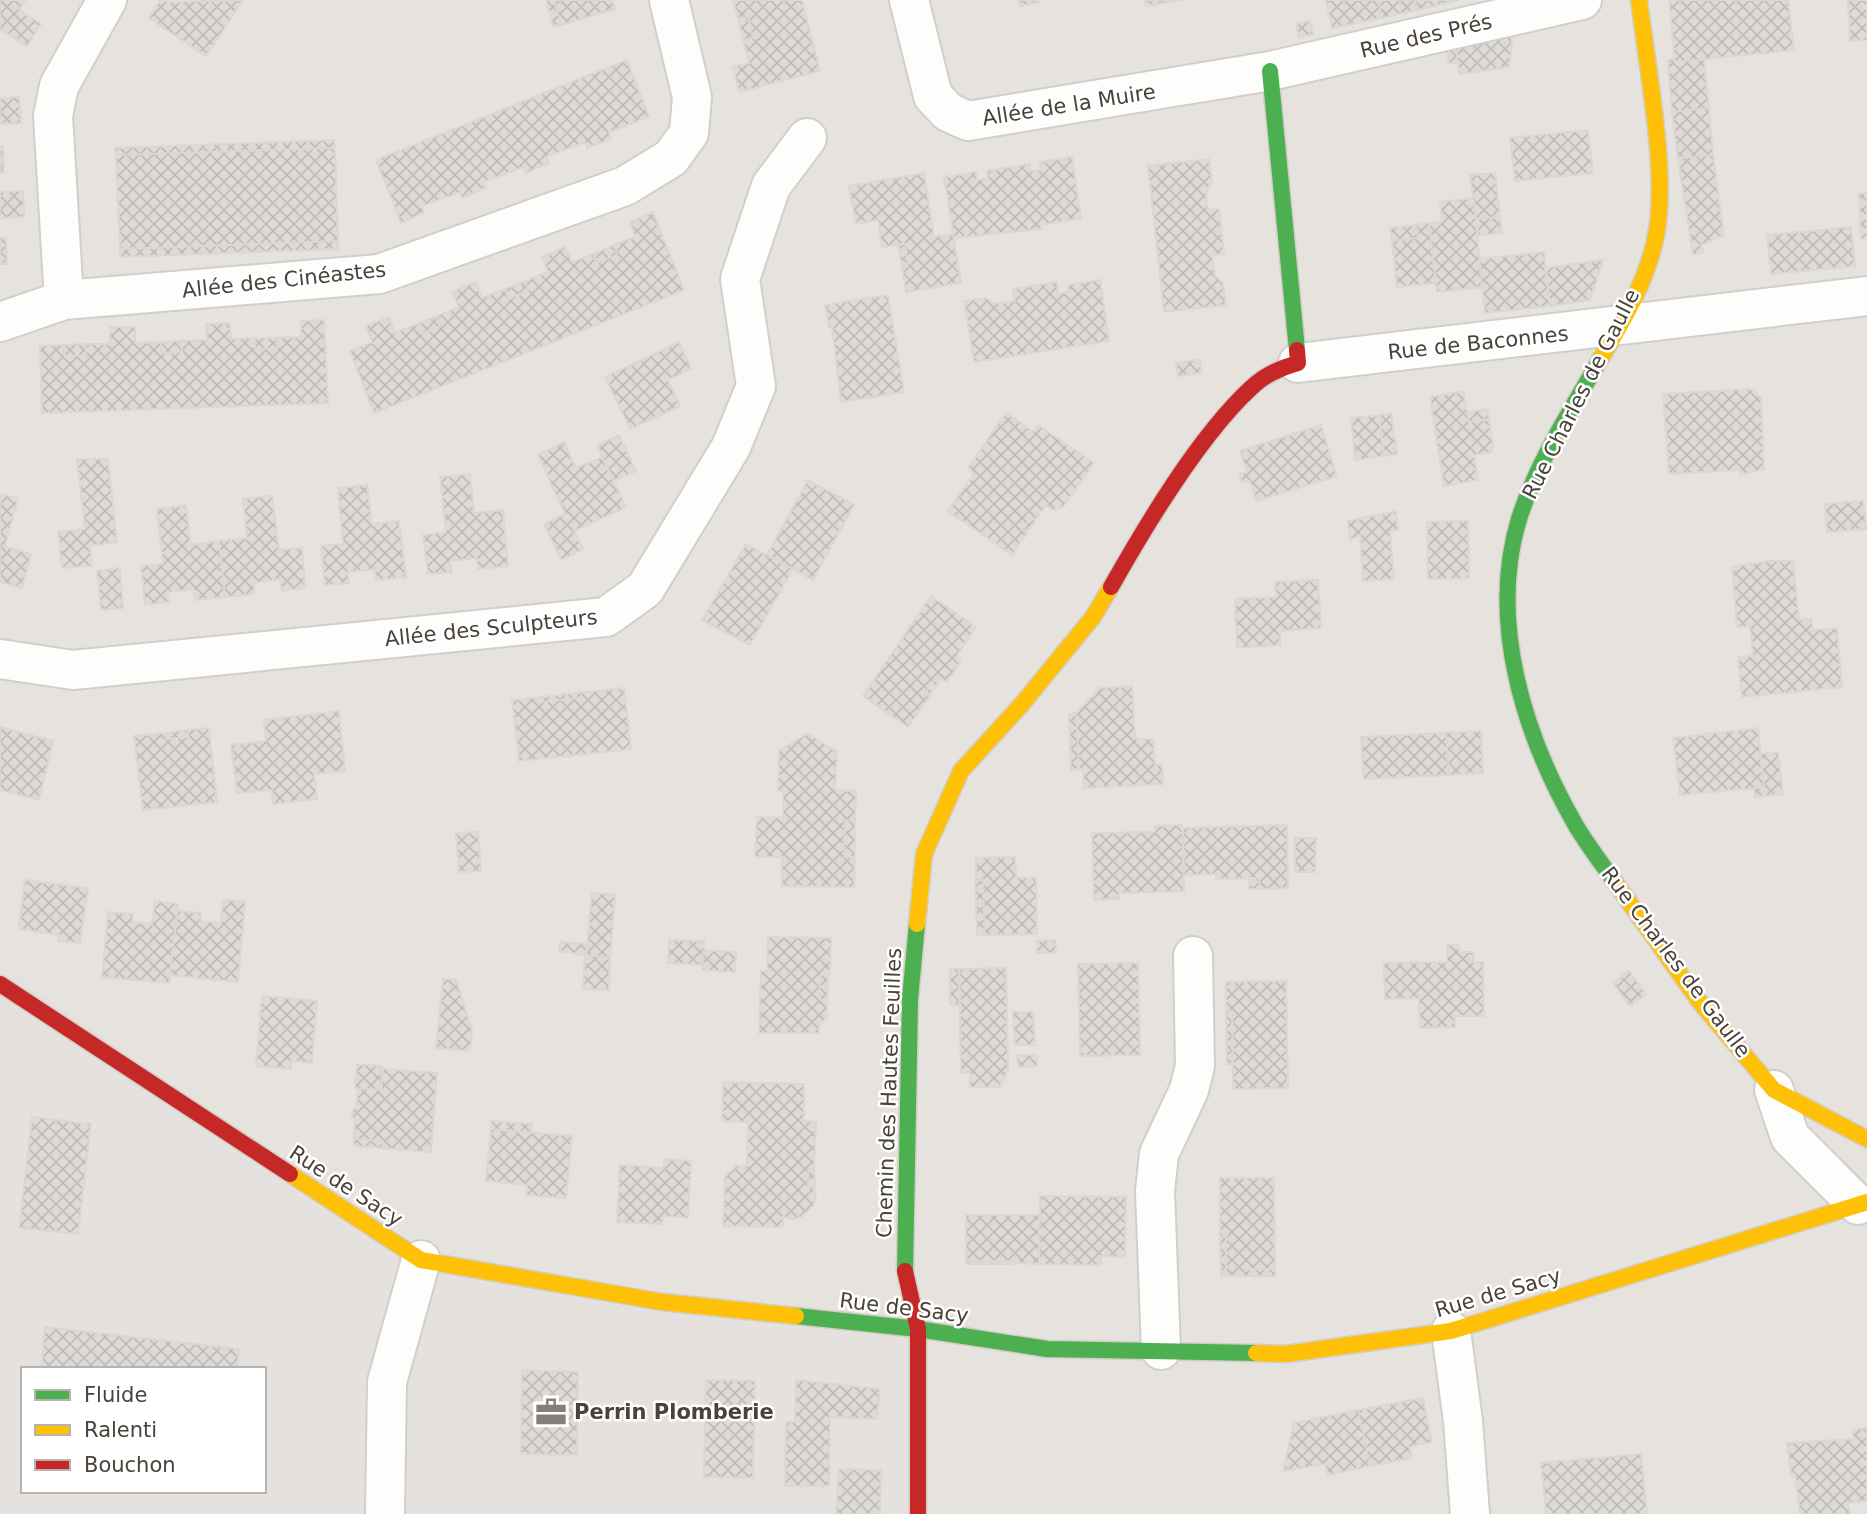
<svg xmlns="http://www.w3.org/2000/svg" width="1867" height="1514" viewBox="0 0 1867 1514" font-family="'DejaVu Sans',sans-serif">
  <defs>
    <pattern id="building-cross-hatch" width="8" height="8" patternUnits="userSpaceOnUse" patternTransform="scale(1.75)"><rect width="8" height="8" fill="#dddad7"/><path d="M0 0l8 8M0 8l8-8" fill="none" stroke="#bfbcb9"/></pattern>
  </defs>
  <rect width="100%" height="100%" fill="#f3f1ee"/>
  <!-- residential -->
  <path fill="#e6e2dd" d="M0 0H1867V1514H918L421 1260 0 963Z"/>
  <!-- industrial -->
  <path fill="#e5e1de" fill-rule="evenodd" d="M0 963 421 1260 918 1329V1514H0ZM23 1369H264V1491H23Z"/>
  <!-- building -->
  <path fill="url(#building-cross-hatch)" stroke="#dbd8d4" stroke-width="2" d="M0 0H25L19 10 41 24 27 46 0 29Z
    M160 0 169 2 243 0 206 56 149 18Z
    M546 0H554L561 25 553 26Z
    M554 0H612L615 9 561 25Z
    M733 0H802L820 71 739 92 733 67 749 63 743 40 753 38 748 17 738 19Z
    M1019 0H1038L1039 2 1020 6Z
    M1145 0H1183L1146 6Z
    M1326 0H1378L1382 18 1332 28Z
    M1378 0H1415L1417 10 1382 18Z
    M1415 0H1460L1417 10Z
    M1669 0H1788L1794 50 1675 62Z
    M1848 0H1867V40L1850 41Z
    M748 17 753 38 743 40 738 19Z
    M1310 21 1313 34 1299 37 1296 24Z
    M1513 33 1509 67 1459 74 1456 46Z
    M1456 46 1458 63H1449L1446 48Z
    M1674 59 1675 62 1704 59 1709 108 1672 112 1668 60Z
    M627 60 649 117 609 132 611 139 587 148 585 142 546 157 549 163 526 173 523 167 483 182 486 188 462 198 460 192 422 206 424 213 401 223 376 160Z
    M19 97 21 123 0 124V98Z
    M1709 108 1713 155 1678 158 1672 112Z
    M1588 130 1593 173 1515 181 1510 138Z
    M334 140 335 148 116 155 115 148Z
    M0 146H3L4 172 0 173Z
    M335 148 338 241 120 249 116 155Z
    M1713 155 1724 235 1701 245 1704 252 1693 255 1678 158Z
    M1072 157 1081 218 1041 225V229L954 238 944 177 976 172 977 180 988 178 987 171 1030 164V171L1041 170 1040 162Z
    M1209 159 1212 181 1206 193 1208 210 1219 209 1224 254 1212 255 1215 276 1223 283 1226 305 1164 312 1148 166Z
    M924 173 934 237 953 234 961 283 906 292 902 267 908 266 905 244 882 247 878 220 856 224 849 186Z
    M1495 173 1500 217 1476 219 1470 175Z
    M23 191 24 217 0 218V192Z
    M1867 193V239H1861L1859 194Z
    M1474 198 1482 287 1437 292 1429 223 1442 222 1440 202Z
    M653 212 684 290 374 413 350 351 372 342 366 326 389 317 395 333 417 324 421 334 441 326 437 316 459 307 452 292 476 282 482 298 505 289 508 299 528 291 525 281 548 272 542 257 565 247 572 262 593 254 597 263 617 255 614 245 635 237 630 222Z
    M1500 217 1502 233 1478 235 1476 219Z
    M1429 223 1436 283 1397 287 1392 241 1418 238 1416 225Z
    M1416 225 1418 238 1392 241 1390 228Z
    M1851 227 1855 266 1771 274 1767 235Z
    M0 238H6L7 264H0Z
    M338 241V249L120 257V249Z
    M898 244H905L908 266 902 267Z
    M614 245 617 255 597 263 593 254Z
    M1544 252 1550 306 1485 313 1479 259Z
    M1603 260 1590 300 1550 306 1545 268Z
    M1100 280 1109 341 974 362 964 301 986 298 995 304 1015 301 1013 289 1057 282 1058 294 1069 292 1068 285Z
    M525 281 528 291 508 299 505 289Z
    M888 295 904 392 841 402 832 327H829L825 305Z
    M437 316 441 326 421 334 417 324Z
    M324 320 328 403 42 413 40 346 64 345 65 356 86 355V344H110V327H135V343L161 342V353L182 352 181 341 207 340 206 324 230 323 231 339 255 338V349L277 348 276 338 301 337V321Z
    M255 338H276L277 348 255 349Z
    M181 341 182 352 161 353V342Z
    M679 342 691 369 668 380 680 406 630 429 605 377Z
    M86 344V355L65 356 64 345Z
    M1200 359 1201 373 1178 376 1176 363Z
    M1751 389 1761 398 1764 469 1740 475 1741 470 1669 474 1663 394Z
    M1463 391 1469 422 1489 419 1493 448 1491 452 1474 455 1478 480 1444 486 1430 397Z
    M1487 409 1489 419 1469 422 1467 412Z
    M1006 413 1034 432 1038 425 1094 463 1063 507 1053 510 1046 505 1035 520 1031 517 1023 530 1027 533 1012 555 948 511 974 474 968 468Z
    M1391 413 1397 454 1384 456 1379 415Z
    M1379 415 1384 456 1355 460 1351 418Z
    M1321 425 1337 476 1256 501 1250 481 1242 483 1240 478 1239 474 1247 472 1240 451Z
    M619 435 636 471 614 481 597 446Z
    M564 442 576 468 602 457 626 507 574 531 583 549 561 560 544 524 565 514 538 455Z
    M77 459H108L117 542 90 546 92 566 62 568 58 532 85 529Z
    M470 474 474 513 503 510 508 566 478 569 477 558 450 561 452 572 428 574 423 535 446 532 440 477Z
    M808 480 854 505 813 580 767 555Z
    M367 485 372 524 399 521 406 577 376 580 375 569 348 572 349 583 325 585 321 546 343 544 338 488Z
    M0 494 18 498 5 546 31 554 22 588 0 582Z
    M272 495 279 550 302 548 305 588 282 591 280 579 254 583V594L225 597 219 541 247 538 243 499Z
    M1863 501 1867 529 1827 532 1825 504Z
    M186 505 191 545 219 541 225 597 195 600 194 589 167 592 169 602 145 605 141 566 163 564 157 509Z
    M1396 511 1398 530 1390 532 1394 579 1363 581 1360 535 1350 540 1348 521Z
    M1031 517 1035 520 1027 533 1023 530Z
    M1468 521 1469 578 1428 579 1427 522Z
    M746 544 793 569 750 645 702 620Z
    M1768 561H1793L1799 620 1811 619 1813 630 1837 628 1842 687 1742 697 1738 657 1753 656 1750 626 1737 627 1732 567Z
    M120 568 123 608 101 610 97 571Z
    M1318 580 1321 628 1280 631V645L1237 648 1235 599 1276 597 1275 582Z
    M931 596 976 627 956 657 961 661 947 682 937 676 925 693 930 695 908 727 863 696Z
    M937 676 941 679 930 695 925 693Z
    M1132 686 1135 739H1153L1155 765H1162L1163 784 1084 788 1083 769H1079L1076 713 1100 688Z
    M624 688 631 749 519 761 512 700 542 697 543 702 576 698V693Z
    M576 693V698L543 702 542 697Z
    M339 711 345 771 314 774 317 799 273 804 272 790 237 793 231 745 266 741 264 720Z
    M1076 713 1079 769 1071 770 1069 714Z
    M0 727 53 741 39 800 0 790Z
    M209 728 217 802 143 810 134 736 165 733 166 739 188 737 187 730Z
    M1758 728 1764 787 1680 795 1673 738Z
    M187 730 188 737 166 739 165 733Z
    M1481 731 1483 773 1449 775 1446 733Z
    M808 733 837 752 835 790 856 791 855 821 845 820 844 857H855L854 887 782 886V857H755L757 817 783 818V791H778L779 751Z
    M1446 733 1449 775 1364 779 1361 737Z
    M1778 752 1783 794 1755 797 1754 787H1764L1760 754Z
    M845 820 855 821V857H844Z
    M1182 825 1184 891 1119 893V899L1094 900 1092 833 1155 832V826Z
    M1287 825 1288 888 1260 889 1259 878 1216 879V874L1184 875 1183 828Z
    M478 832 481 871 459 872 456 833Z
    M1295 838H1316L1315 872H1295Z
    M1015 857 1016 878H1036L1037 934 985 935 983 880 976 881V858Z
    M1249 878H1259L1260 889H1249Z
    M25 880 88 888 80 943 58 941 59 935 19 929Z
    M975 880H983L985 935H977Z
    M592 893 615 895 610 958 586 955Z
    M223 900 245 902 238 982 170 975 177 911 201 913 200 921 221 923Z
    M155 901 178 904 169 983 102 977 108 912 133 914 132 922 152 924Z
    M768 937 831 938 830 975H820L819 998 827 1006V1018L819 1025V1033H759L761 971 767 972Z
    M669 940 704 941 703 965 668 963Z
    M1055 940 1056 953H1037V941Z
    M560 942 588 944 586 955 559 951Z
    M1459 944V952H1473L1474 962H1483L1484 1016H1455V1027L1420 1028 1419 998 1385 999 1384 963 1447 962V945Z
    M704 950 736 952 735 972 702 970Z
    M585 955 610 958 609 990 583 989Z
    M1138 963 1140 1055 1080 1056 1078 964Z
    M950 968 959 969 960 1005H950Z
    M1006 968 1008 1069 1000 1087H970V1072L961 1073 959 969Z
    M1629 971 1646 994 1630 1006 1613 983Z
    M820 975H828L827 1006 819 998Z
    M443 979 456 980 472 1030 470 1051 436 1048Z
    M1286 981 1288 1088 1233 1089 1232 1011 1226 1012V982Z
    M262 996 317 1001 312 1063 291 1061V1069L256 1066Z
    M1232 1011 1233 1063 1227 1064 1226 1012Z
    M1013 1012H1033L1035 1045H1015Z
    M1017 1055H1037V1066L1018 1067Z
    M357 1064 382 1066 381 1090 355 1088Z
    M383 1069 437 1073 431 1152 382 1148 383 1141 354 1139 355 1118H352L353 1109H356L358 1089 381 1090Z
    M723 1082 804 1084V1121L816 1122 814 1169H808V1187H813L816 1197 813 1206 801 1217 792 1219 783 1217V1227L723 1226 725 1177 736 1166H747L748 1122 722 1121Z
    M32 1117 91 1124 78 1234 19 1228Z
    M491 1121 532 1124 531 1133 491 1129Z
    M491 1129 572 1136 566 1198 526 1195 527 1185 486 1181Z
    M354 1139 383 1141 382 1148 354 1146Z
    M664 1159 691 1161 688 1218 663 1216 662 1224 617 1222 620 1165 664 1168Z
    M808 1169H814L815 1188 808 1187Z
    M1220 1178H1274L1275 1269H1250V1276H1226V1237H1220Z
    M1040 1196 1126 1197 1125 1257 1101 1256V1265L1039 1264Z
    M966 1215H1039V1264L966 1261Z
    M1220 1237H1226V1276H1221Z
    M966 1261H1014V1264H966Z
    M1250 1269H1275V1276H1250Z
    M45 1327 239 1349 237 1369H41Z
    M522 1370 578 1372 577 1455 521 1454Z
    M706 1380 755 1381 753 1478 704 1477Z
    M796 1380 880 1389 877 1419 830 1417 829 1486H785L786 1422H795Z
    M1423 1398 1432 1442 1409 1447 1412 1458 1370 1466 1358 1410Z
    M1358 1410 1370 1466 1328 1475 1325 1464 1283 1471 1294 1423Z
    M1867 1428V1501L1848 1503 1850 1514H1800L1795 1474H1791L1787 1443 1854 1439 1852 1430Z
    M1641 1454 1647 1514H1546L1541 1463Z
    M839 1469 881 1470 880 1514H836Z"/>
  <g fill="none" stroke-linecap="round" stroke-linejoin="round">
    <defs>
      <path id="street" d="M909 0 933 96 948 112 968 121 1270 71 1582 0
        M64 300 53 116 59 86 107 0
        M0 322 64 300 379 274 625 186 671 158 689 133 692 97 669 0
        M1298 363 1867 296
        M0 659 73 670 606 617 645 589 731 447 756 386 740 279 771 186 807 138
        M1774 1090 1790 1137 1858 1205
        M1451 1331 1463 1421 1470 1514
        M1161 1350 1155 1191 1159 1154 1189 1090 1195 1066 1193 956
        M385 1514 387 1382 421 1260"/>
      <path id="fast" d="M1270 71 1297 350
        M1601 358C1571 410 1537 462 1519 519 1488 621 1524 735 1575 824 1587 845 1603 865 1617 885
        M905 1271 910 999 917 924
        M796 1316 918 1329 1047 1349 1256 1353"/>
      <path id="slow" d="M1601 358C1624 320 1650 275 1657 230 1667 166 1647 67 1639 0
        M1617 885 1699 1001 1774 1090 1867 1139
        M917 924 924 854 961 771 1022 704 1093 617 1111 587
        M290 1174 421 1260 662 1302 796 1316
        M1256 1353 1286 1354 1451 1331 1867 1202"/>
      <path id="jam" d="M1111 587C1146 525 1199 436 1251 388 1264 375 1280 368 1298 363L1297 350
        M0 984 290 1174
        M905 1271 918 1329V1514"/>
    </defs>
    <!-- street casing -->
    <use href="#street" stroke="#d1cfcc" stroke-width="42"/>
    <!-- fast casing -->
    <use href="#fast" stroke="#d2cdc6" stroke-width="19"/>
    <!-- slow casing -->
    <use href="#slow" stroke="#d2cdc6" stroke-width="19"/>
    <!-- jam casing -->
    <use href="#jam" stroke="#d2cdc6" stroke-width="19"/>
    <!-- street -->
    <use href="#street" stroke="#fdfdfc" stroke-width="38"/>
    <!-- fast -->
    <use href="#fast" stroke="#4caf50" stroke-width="16"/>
    <!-- slow -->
    <use href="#slow" stroke="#ffc107" stroke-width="16"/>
    <!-- jam -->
    <use href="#jam" stroke="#c62828" stroke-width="16"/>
  </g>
  <!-- icons -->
  <defs>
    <symbol id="office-bare" viewBox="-9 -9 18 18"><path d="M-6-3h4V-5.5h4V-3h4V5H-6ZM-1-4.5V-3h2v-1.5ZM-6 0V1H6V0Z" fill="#847f79" stroke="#fff" stroke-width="2.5" paint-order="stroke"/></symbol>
  </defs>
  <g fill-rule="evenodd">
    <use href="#office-bare" x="529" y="1390" width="44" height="44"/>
  </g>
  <g text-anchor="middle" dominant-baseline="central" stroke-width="5" stroke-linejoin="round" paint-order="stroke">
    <!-- street labels -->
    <g font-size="21" fill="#49423a" stroke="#fff">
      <text transform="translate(1426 36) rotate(-13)">Rue des Prés</text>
      <text transform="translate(1069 105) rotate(-9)">Allée de la Muire</text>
      <text transform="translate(284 280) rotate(-6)">Allée des Cinéastes</text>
      <text transform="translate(1478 343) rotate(-6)">Rue de Baconnes</text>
      <text transform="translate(1581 394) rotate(-63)">Rue Charles de Gaulle</text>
      <text transform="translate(491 628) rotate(-6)">Allée des Sculpteurs</text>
      <text transform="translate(1676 962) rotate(53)">Rue Charles de Gaulle</text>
      <text transform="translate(889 1093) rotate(-88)">Chemin des Hautes Feuilles</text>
      <text transform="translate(346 1186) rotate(33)">Rue de Sacy</text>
      <text transform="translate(1498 1293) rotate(-16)">Rue de Sacy</text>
      <text transform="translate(904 1308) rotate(7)">Rue de Sacy</text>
    </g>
    <!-- poi labels -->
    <g font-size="21" font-weight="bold" fill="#49423a" stroke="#fff" text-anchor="start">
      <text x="574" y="1412">Perrin Plomberie</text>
    </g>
  </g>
  <!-- legend -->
  <rect x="21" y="1367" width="245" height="126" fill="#ffffff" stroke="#b6b3b0" stroke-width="2"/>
  <rect x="35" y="1390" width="35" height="10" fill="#4caf50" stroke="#b6b3b0" stroke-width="2"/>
  <text x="84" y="1402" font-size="21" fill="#49423a">Fluide</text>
  <rect x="35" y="1425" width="35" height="10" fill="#ffc107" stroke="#b6b3b0" stroke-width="2"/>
  <text x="84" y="1437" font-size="21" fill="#49423a">Ralenti</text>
  <rect x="35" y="1460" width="35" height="10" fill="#c62828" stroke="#b6b3b0" stroke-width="2"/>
  <text x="84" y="1472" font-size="21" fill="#49423a">Bouchon</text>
</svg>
